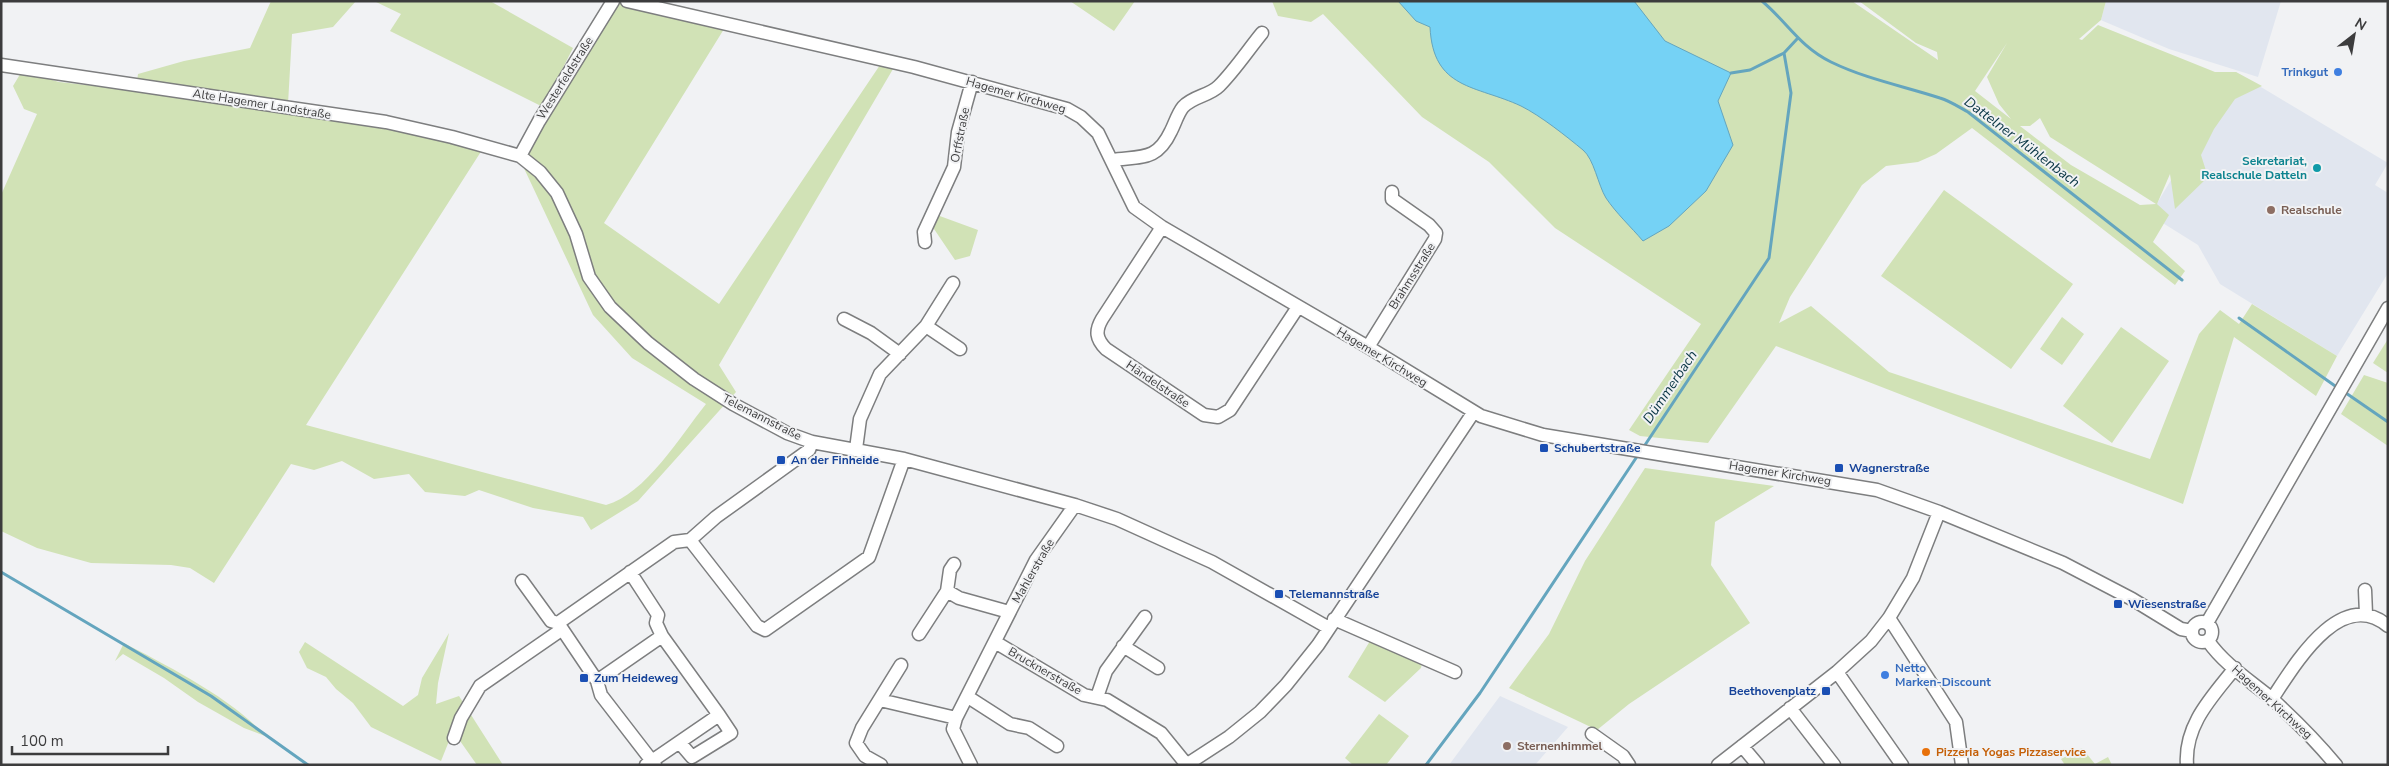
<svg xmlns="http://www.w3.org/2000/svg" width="2389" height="766" viewBox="0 0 2389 766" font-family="'Nunito Sans',sans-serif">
  <rect width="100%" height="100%" fill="#f1f2f4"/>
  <!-- built -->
  <path fill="#e1e6ef" d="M2106 1H2281L2258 77 2169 49 2103 21 2101 20Z
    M2236 72 2388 163 2375 185 2388 193V273L2337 356 2220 284 2198 245 2150 215Z
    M1500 696 1568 727 1535 765H1449Z"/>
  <!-- green -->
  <path fill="#d1e2b6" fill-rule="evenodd" d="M271 1H356L333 27 292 34 288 104 137 81 138 74 184 61 250 48Z
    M374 1H490L573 48 543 107 390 31 401 14Z
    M1070 1H1135L1114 31Z
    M1272 1H1852L1938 60 1937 52 1916 43 1859 1H2106L2101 20 2079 39 2082 40 2098 25 2215 72H2236L2262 86 2235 99 2214 129 2201 155 2208 177 2175 209 2170 174 2157 204 2169 215 2153 242 2185 271 2175 285 1972 128 1936 154 1918 162 1886 166 1862 185 1790 297 1779 323 1811 306 1889 372 2150 459 2199 334 2220 310 2239 324 2252 304 2337 356 2316 396 2234 337 2183 504 1776 346 1708 443 1640 436 1629 430 1701 324 1555 228 1489 162 1422 117 1323 14 1311 22 1278 16ZM2007 43 1987 77 1999 104 2011 119 1975 91ZM2040 118 2050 137 2156 204 2140 205 2071 165 2020 126H2030Z
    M617 3 724 29 604 223 719 304 880 65 893 69 719 365 736 392 638 501 591 530 583 517 533 508 479 490 465 496 425 492 409 474 374 479 342 461 314 470 291 464 214 583 190 568 171 565 91 563 37 548 1 531V195L37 114 24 109 13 86 22 71 59 82 123 89 372 126 482 150 306 425 606 505C645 495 681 435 706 404L632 358 593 315 522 164 534 140Z
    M1944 190 2073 284 2011 369 1881 276Z
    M937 215 978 230 970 256 955 260 932 226Z
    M2062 317 2084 334 2062 365 2040 349Z
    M2121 327 2169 361 2112 443 2063 406Z
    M2388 339V373L2373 363Z
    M2364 375 2388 383V446L2341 414Z
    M1645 468 1774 486 1715 522 1711 565 1750 623 1629 704 1597 730 1509 688 1549 634 1585 561Z
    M449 633 438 683 436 704 459 696 503 765H477L453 731 441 761 371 727 353 703 336 689 326 677 307 668 299 652 305 642 403 706 418 695 422 678Z
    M1370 641 1422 662 1421 668 1385 702 1348 677Z
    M124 643C166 665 235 700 265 736L244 728 198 702 164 678 123 654 115 661Z
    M1379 714 1409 736 1386 765H1353L1345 758Z
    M2082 748 2095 764 2108 757 2112 765H2065L2061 759Z"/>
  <!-- water -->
  <path fill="#75d2f5" stroke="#64a5be" d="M1398 1H1634L1665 41 1731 73 1718 101 1733 145 1706 191 1669 226 1643 241C1631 227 1616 213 1606 198 1598 185 1594 159 1583 150 1566 136 1541 116 1521 106 1476 85 1433 90 1430 27L1416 21Z"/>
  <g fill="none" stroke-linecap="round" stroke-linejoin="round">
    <!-- stream -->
    <path stroke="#64a5be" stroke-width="3" d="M1762 1C1787 22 1800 47 1831 62 1866 79 1903 86 1940 98 1950 101 1959 107 1968 112L2182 280
      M1731 73 1750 70 1784 53
      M2239 318 2338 388
      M2343 391 2388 422
      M1643 448 1769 258 1791 93 1784 53 1797 39
      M1 572 211 696 308 765
      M1426 765 1480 693 1638 455"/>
    <defs>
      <path id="street" d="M627 1 914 67 1067 109 1081 117 1098 133 1134 207 1162 227 1368 347 1481 416 1543 435 1877 490 1939 512 2063 563 2132 599 2181 629 2192 631
        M1 65 386 122 452 137 520 156 540 172 557 193 576 234 589 277 610 307 648 343 694 379 733 404 787 433 812 442 904 459 1075 505 1117 519 1212 562 1329 628
        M520 156 539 121 613 1
        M1112 160C1142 156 1157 161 1171 131 1175 123 1178 113 1183 107 1193 96 1209 96 1219 86 1235 70 1248 50 1262 33
        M1162 227 1102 319C1095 331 1096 339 1106 349L1204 415 1218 417 1230 410 1298 307
        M925 242 924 232 954 167 958 132 972 82
        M844 319 871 333 900 354
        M926 326 960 349
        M1368 347 1435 239 1436 233 1429 225 1392 199V192
        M856 449 860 419 880 374 926 326 953 283
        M690 540 757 626 765 630 869 557 904 459
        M522 581 551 621 558 623 674 542 690 540 716 517 809 450 812 442
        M2365 590 2366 614
        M947 591 950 570 954 564
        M1889 618 1956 722 1962 765
        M1334 619 1455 672
        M2192 632a10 10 0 1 1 20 0a10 10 0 1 1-20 0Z
        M558 623 597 681 601 695 655 765
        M2207 623 2388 308
        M919 634 947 591 959 598 1009 612
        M662 636 719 715
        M2208 641C2224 664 2249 680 2271 698 2294 719 2316 741 2336 765
        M995 642 1084 695 1107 700 1161 733 1187 765
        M1123 646 1158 668
        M1837 672 1902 765
        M597 681 662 636 656 623 658 615 630 572
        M968 697 1010 724 1029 728 1057 746
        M1097 697 1106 671 1145 617
        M2272 699C2294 666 2340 586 2388 626
        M880 700 956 718
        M1790 708 1834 765
        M1592 734 1623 756 1629 765
        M454 738 461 718 480 686 561 630
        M1742 746 1758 765
        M646 765 719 715 731 733 692 757 680 743
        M881 765 865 756 856 743 862 728 901 665
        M971 765 953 729 956 718 1036 560 1075 505
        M1186 765 1229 737 1260 712 1286 685 1318 645 1473 413
        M1718 765 1837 672 1871 641 1889 618 1913 578 1939 512
        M2187 765C2184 725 2212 697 2235 668"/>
    </defs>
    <!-- street casing -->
    <use href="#street" stroke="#7d7e7f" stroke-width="15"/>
    <!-- street -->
    <use href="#street" stroke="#fff" stroke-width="12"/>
  </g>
  <!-- markers -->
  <g fill="#3f7fe0" stroke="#f1f2f4" stroke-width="2">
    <circle cx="2338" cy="72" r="5"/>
    <circle cx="1885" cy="675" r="5"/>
  </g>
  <circle fill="#0f9aa8" stroke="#f1f2f4" stroke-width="2" cx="2317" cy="168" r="5"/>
  <g fill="#8d6e63" stroke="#f1f2f4" stroke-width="2">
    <circle cx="2271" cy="210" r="5"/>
    <circle cx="1507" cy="746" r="5"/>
  </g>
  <g fill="#1a4fb4" stroke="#f1f2f4" stroke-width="2">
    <rect x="1539" y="443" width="10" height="10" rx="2.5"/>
    <rect x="776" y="455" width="10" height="10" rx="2.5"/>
    <rect x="1834" y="463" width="10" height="10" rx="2.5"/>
    <rect x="1274" y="589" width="10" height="10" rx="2.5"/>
    <rect x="2113" y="599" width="10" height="10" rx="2.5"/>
    <rect x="579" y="673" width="10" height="10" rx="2.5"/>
    <rect x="1821" y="686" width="10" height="10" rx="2.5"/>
  </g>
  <circle fill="#e8710a" stroke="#f1f2f4" stroke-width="2" cx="1926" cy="752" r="5"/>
  <g text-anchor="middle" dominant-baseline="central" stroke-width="4" stroke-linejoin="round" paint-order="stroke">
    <!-- shop labels -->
    <g font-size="12" font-weight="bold" fill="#366cbe" stroke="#f1f2f4" text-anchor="end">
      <text x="2328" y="72">Trinkgut</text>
      <text x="1895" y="668" text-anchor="start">Netto<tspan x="1895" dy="14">Marken-Discount</tspan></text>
    </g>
    <!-- street labels -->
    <g font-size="12" fill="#3c3c3d" stroke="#f1f2f4">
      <text transform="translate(565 78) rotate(-58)">Westerfeldstraße</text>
      <text transform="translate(1016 95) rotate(16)">Hagemer Kirchweg</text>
      <text transform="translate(262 104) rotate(9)">Alte Hagemer Landstraße</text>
      <text transform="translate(960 135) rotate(-79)">Orffstraße</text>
      <text transform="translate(1412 276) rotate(-58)">Brahmsstraße</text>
      <text transform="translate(1382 357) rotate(31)">Hagemer Kirchweg</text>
      <text transform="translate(1158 384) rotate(34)">Händelstraße</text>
      <text transform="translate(762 417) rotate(27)">Telemannstraße</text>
      <text transform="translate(1780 473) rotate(9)">Hagemer Kirchweg</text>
      <text transform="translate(1033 571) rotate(-60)">Mahlerstraße</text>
      <text transform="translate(1045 671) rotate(30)">Brucknerstraße</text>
      <text transform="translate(2272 702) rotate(42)">Hagemer Kirchweg</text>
    </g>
    <!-- culture labels -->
    <g font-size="12" font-weight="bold" fill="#0d838f" stroke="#f1f2f4" text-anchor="end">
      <text x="2307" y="161">Sekretariat,<tspan x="2307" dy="14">Realschule Datteln</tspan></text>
    </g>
    <!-- education labels -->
    <g font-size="12" font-weight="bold" fill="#785e54" stroke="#f1f2f4" text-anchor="start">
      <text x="2281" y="210">Realschule</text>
      <text x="1517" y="746">Sternenhimmel</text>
    </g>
    <!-- transit labels -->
    <g font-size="12" font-weight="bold" fill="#164399" stroke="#f1f2f4" text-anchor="start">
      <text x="1554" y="448">Schubertstraße</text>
      <text x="791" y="460">An der Finheide</text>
      <text x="1849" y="468">Wagnerstraße</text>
      <text x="1289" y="594">Telemannstraße</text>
      <text x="2128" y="604">Wiesenstraße</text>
      <text x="594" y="678">Zum Heideweg</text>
      <text x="1816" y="691" text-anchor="end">Beethovenplatz</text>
    </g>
    <!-- food labels -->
    <g font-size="12" font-weight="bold" fill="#c56008" stroke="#f1f2f4" text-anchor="start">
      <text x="1936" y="752">Pizzeria Yogas Pizzaservice</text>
    </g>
    <!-- water labels -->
    <g font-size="14" font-style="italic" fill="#0a3645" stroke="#f1f2f4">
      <text transform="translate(2022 142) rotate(37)">Dattelner Mühlenbach</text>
      <text transform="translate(1670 387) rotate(-56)">Dümmerbach</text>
    </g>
  </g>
  <!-- border -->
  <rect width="2389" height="766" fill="none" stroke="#3c3c3d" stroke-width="5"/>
  <!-- north arrow -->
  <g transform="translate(2354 35) rotate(31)" stroke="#f1f2f4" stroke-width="4" paint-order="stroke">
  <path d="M0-4L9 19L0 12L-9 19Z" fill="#3c3c3d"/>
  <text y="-8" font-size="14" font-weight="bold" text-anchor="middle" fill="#3c3c3d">N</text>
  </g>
  <!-- scale -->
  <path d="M12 746v8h156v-8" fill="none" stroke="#3c3c3d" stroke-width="2.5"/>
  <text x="20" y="746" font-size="15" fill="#3c3c3d" stroke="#f1f2f4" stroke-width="4" paint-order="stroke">100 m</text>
</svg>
